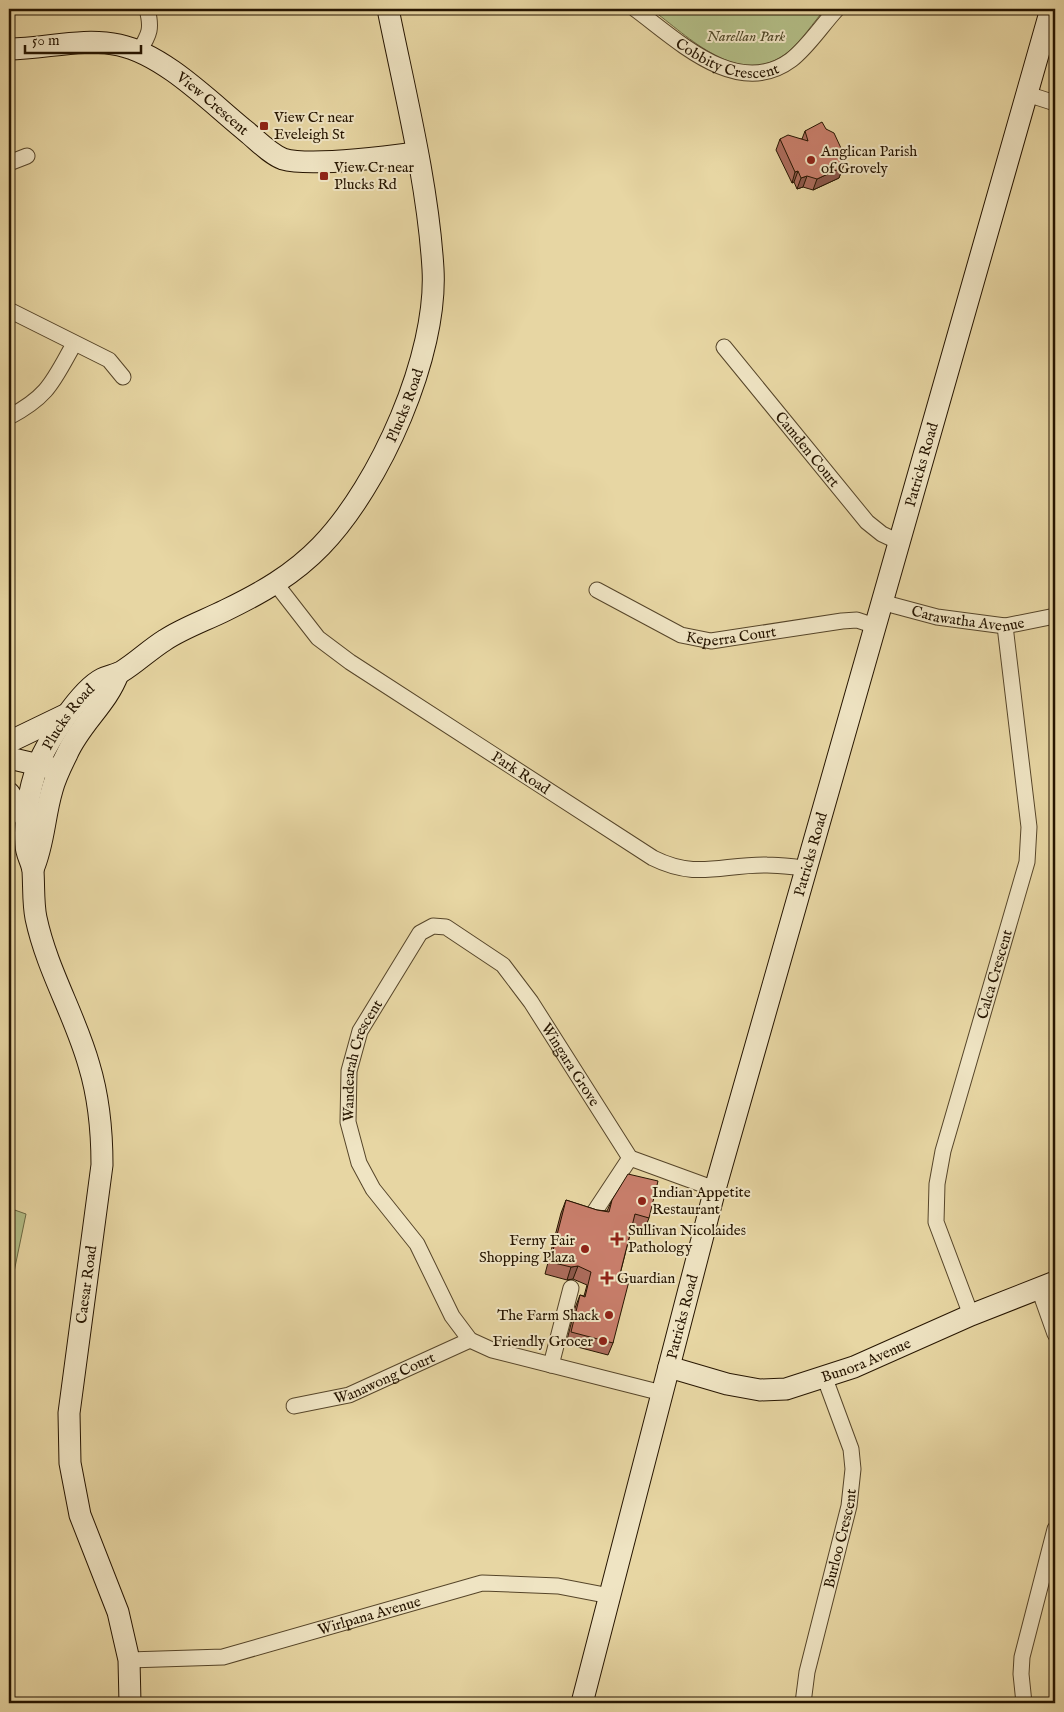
<svg xmlns="http://www.w3.org/2000/svg" width="1064" height="1712" viewBox="0 0 1064 1712" font-family="'IM FELL English',serif">
  <rect width="100%" height="100%" fill="#e7d6a3"/>
  <filter id="stains"><feTurbulence type="fractalNoise" baseFrequency=".004" numOctaves="4"/><feColorMatrix values="0 0 0 0 .2 0 0 0 0 .09 0 0 0 0 .02 0 0 0 .5 -.17"/></filter>
  <radialGradient id="worn" r=".72"><stop offset=".6" stop-color="#630" stop-opacity="0"/><stop offset="1" stop-color="#630" stop-opacity=".3"/></radialGradient>
  <!-- green -->
  <path fill="#b3be87" stroke="#6c6a44" d="M651 9H825C813 23 802 40 788 52 740 91 688 36 651 9Z
    M9 1208 26 1214 9 1296Z"/>
  <g fill="none" stroke-linecap="round" stroke-linejoin="round">
    <defs>
      <g id="street">
        <path id="s1" d="M635 9C676 39 737 100 791 60 808 47 822 25 837 9"/>
        <path d="M139 51C150 34 152 28 147 9"/>
        <path d="M1027 94 1055 103"/>
        <path d="M9 163 27 156"/>
        <path d="M9 310 109 360 123 377"/>
        <path id="s2" d="M724 347 867 522 882 534 899 542"/>
        <path d="M9 417C49 396 53 381 74 344"/>
        <path id="s3" d="M276 584 318 638 350 662 653 858C697 880 722 864 767 865 780 865 793 867 806 868"/>
        <path id="s4" d="M597 590 681 635 711 641 842 621 857 620 875 626"/>
        <path id="s5" d="M881 602 937 617 1005 626 1055 616"/>
        <path d="M593 1214 630 1158"/>
        <path d="M1039 1289 1055 1334"/>
        <path id="s6" d="M971 1315 936 1222 937 1184 943 1151 1027 862 1029 827 1005 626"/>
        <path d="M551 1365 571 1288"/>
        <path id="s7" d="M662 1393 492 1350 470 1340 452 1316 417 1244 373 1189 359 1163 348 1122 349 1071 360 1031 420 933 433 926 446 927 503 965 531 1002 630 1158 715 1189"/>
        <path id="s8" d="M294 1406 349 1395 470 1340"/>
        <path id="s9" d="M129 1660 223 1657 482 1583 558 1586 610 1596"/>
        <path id="s10" d="M803 1703 807 1672 849 1506 853 1469 851 1449 824 1376"/>
        <path d="M1024 1703 1021 1674 1022 1657 1055 1529"/>
      </g>
      <g id="secondary">
        <path id="s11" d="M9 49C45 49 82 37 119 45 165 55 211 103 247 132 258 141 270 154 283 159 310 167 386 157 416 153"/>
        <path d="M9 742 67 714"/>
        <path d="M9 758 52 768"/>
        <path d="M9 793 26 819"/>
        <path d="M33 869C44 844 44 817 52 790 55 778 61 766 67 754 80 724 107 704 118 674"/>
        <path id="s12" d="M669 1367 727 1384 760 1390 786 1389 854 1367 971 1315 1055 1282"/>
        <path id="s13" d="M130 1703 129 1660 118 1612 80 1515 70 1463 69 1413 102 1165C102 1131 99 1098 89 1065 75 1015 47 970 36 918 33 903 34 887 33 871 32 862 26 854 26 845 24 819 29 789 38 765 47 742 80 690 102 679 108 676 115 675 121 672 136 663 149 650 165 640 183 628 206 620 226 610 261 593 293 575 321 546 380 485 438 355 433 269 428 184 405 93 388 9"/>
        <path id="s14" d="M582 1703 715 1189 1051 9"/>
      </g>
    </defs>
    <!-- street casing -->
    <use href="#street" stroke="#564529" stroke-width="17"/>
    <!-- secondary casing -->
    <use href="#secondary" stroke="#261500" stroke-width="23"/>
    <!-- street -->
    <use href="#street" stroke="#efe4c3" stroke-width="15"/>
    <!-- secondary -->
    <use href="#secondary" stroke="#efe4c3" stroke-width="21"/>
  </g>
  <!-- wall -->
  <path fill="#ac6c5c" stroke="#261500" d="M826 129 846 159 839 178 813 190 803 187 797 189 794 182 792 183 776 150 780 139H802L805 131Z
    M566 1200 597 1210 607 1211 612 1200 649 1218 644 1231 632 1227 619 1278 613 1343 608 1355 566 1344 575 1308 580 1295 584 1296 587 1285 573 1279 567 1280 545 1274 561 1213Z"/>
  <!-- shaded-wall -->
  <path fill="#8c584b" stroke="#261500" d="M843 167 839 178 813 190 817 179Z
    M798 171 794 182 792 183 795 172Z
    M807 176 803 187 797 189 801 178Z
    M578 1266 573 1279 567 1280 571 1267Z"/>
  <!-- building -->
  <path fill="#c87e6b" stroke="#261500" d="M822 122 826 129 834 133 846 159 843 167 817 179 807 176 801 178 798 171 795 172 780 139 788 135 808 141 805 131Z
    M628 1174 658 1181 649 1218 635 1214 619 1278 629 1281 613 1343 571 1332 580 1295 585 1297 591 1272 578 1266 571 1267 550 1262 566 1200 597 1210 609 1212 612 1200Z"/>
  <!-- markers -->
  <g fill="#8f2418" stroke="#efe4c3" stroke-width="2">
    <rect x="259" y="121" width="10" height="10" rx="2.5"/>
    <circle cx="811" cy="160" r="5"/>
    <rect x="319" y="171" width="10" height="10" rx="2.5"/>
    <circle cx="642" cy="1201" r="5"/>
    <path d="M614.5 1231.5h5v5h5v5h-5v5h-5v-5h-5v-5h5z"/>
    <circle cx="585" cy="1249" r="5"/>
    <path d="M604.5 1270.5h5v5h5v5h-5v5h-5v-5h-5v-5h5z"/>
    <circle cx="609" cy="1315" r="5"/>
    <circle cx="603" cy="1341" r="5"/>
  </g>
  <g text-anchor="middle" dominant-baseline="central" stroke-width="4" stroke-linejoin="round" paint-order="stroke">
    <!-- park labels -->
    <g font-size="15" font-style="italic" fill="#504828" stroke="#efe4c3">
      <text x="746" y="36">Narellan Park</text>
    </g>
    <!-- street labels -->
    <g font-size="15" fill="#261500" stroke="#efe4c3">
      <text stroke="none"><textPath href="#s1" startOffset="108">Cobbity Crescent</textPath></text>
      <text stroke="none"><textPath href="#s11" startOffset="222">View Crescent</textPath></text>
      <text stroke="none"><textPath href="#s13" startOffset="1494">Plucks Road</textPath></text>
      <text stroke="none"><textPath href="#s2" startOffset="132">Camden Court</textPath></text>
      <text stroke="none"><textPath href="#s14" startOffset="1284">Patricks Road</textPath></text>
      <text stroke="none"><textPath href="#s5" startOffset="89">Carawatha Avenue</textPath></text>
      <text stroke="none"><textPath href="#s4" startOffset="146">Keperra Court</textPath></text>
      <text stroke="none"><textPath href="#s13" startOffset="1020">Plucks Road</textPath></text>
      <text stroke="none"><textPath href="#s3" startOffset="312">Park Road</textPath></text>
      <text stroke="none"><textPath href="#s14" startOffset="879">Patricks Road</textPath></text>
      <text stroke="none"><textPath href="#s6" startOffset="355">Calca Crescent</textPath></text>
      <text stroke="none"><textPath href="#s7" startOffset="516">Wandearah Crescent</textPath></text>
      <text stroke="none"><textPath href="#s7" startOffset="876">Wingara Grove</textPath></text>
      <text stroke="none"><textPath href="#s13" startOffset="429">Caesar Road</textPath></text>
      <text stroke="none"><textPath href="#s14" startOffset="399">Patricks Road</textPath></text>
      <text stroke="none"><textPath href="#s12" startOffset="205">Bunora Avenue</textPath></text>
      <text stroke="none"><textPath href="#s8" startOffset="95">Wanawong Court</textPath></text>
      <text stroke="none"><textPath href="#s10" startOffset="169">Burloo Crescent</textPath></text>
      <text stroke="none"><textPath href="#s9" startOffset="246">Wirlpana Avenue</textPath></text>
    </g>
    <!-- poi labels -->
    <g font-size="15" fill="#261500" stroke="#efe4c3" text-anchor="start">
      <text x="274" y="117">View Cr near<tspan x="274" dy="17">Eveleigh St</tspan></text>
      <text x="821" y="151">Anglican Parish<tspan x="821" dy="17">of Grovely</tspan></text>
      <text x="334" y="167">View Cr near<tspan x="334" dy="17">Plucks Rd</tspan></text>
      <text x="652" y="1192">Indian Appetite<tspan x="652" dy="17">Restaurant</tspan></text>
      <text x="628" y="1230">Sullivan Nicolaides<tspan x="628" dy="17">Pathology</tspan></text>
      <text x="575" y="1240" text-anchor="end">Ferny Fair<tspan x="575" dy="17">Shopping Plaza</tspan></text>
      <text x="617" y="1278">Guardian</text>
      <text x="599" y="1315" text-anchor="end">The Farm Shack</text>
      <text x="593" y="1341" text-anchor="end">Friendly Grocer</text>
    </g>
  </g>
  <!-- margin -->
  <rect width="1064" height="1712" fill="none" stroke="#e7d6a3" stroke-width="30"/>
  <rect x="10" y="10" width="1044" height="1692" fill="none" stroke="#261500" stroke-width="2.5"/>
  <rect x="15" y="15" width="1034" height="1682" fill="none" stroke="#261500"/>
  <!-- scale -->
  <path d="M25 45v8h116v-8" fill="none" stroke="#261500" stroke-width="2.5"/>
  <text x="32" y="45" font-size="15" fill="#261500" stroke="#efe4c3" stroke-width="4" paint-order="stroke">50 m</text>
  <rect width="100%" height="100%" filter="url(#stains)"/>
  <rect width="100%" height="100%" fill="url(#worn)"/>
</svg>
